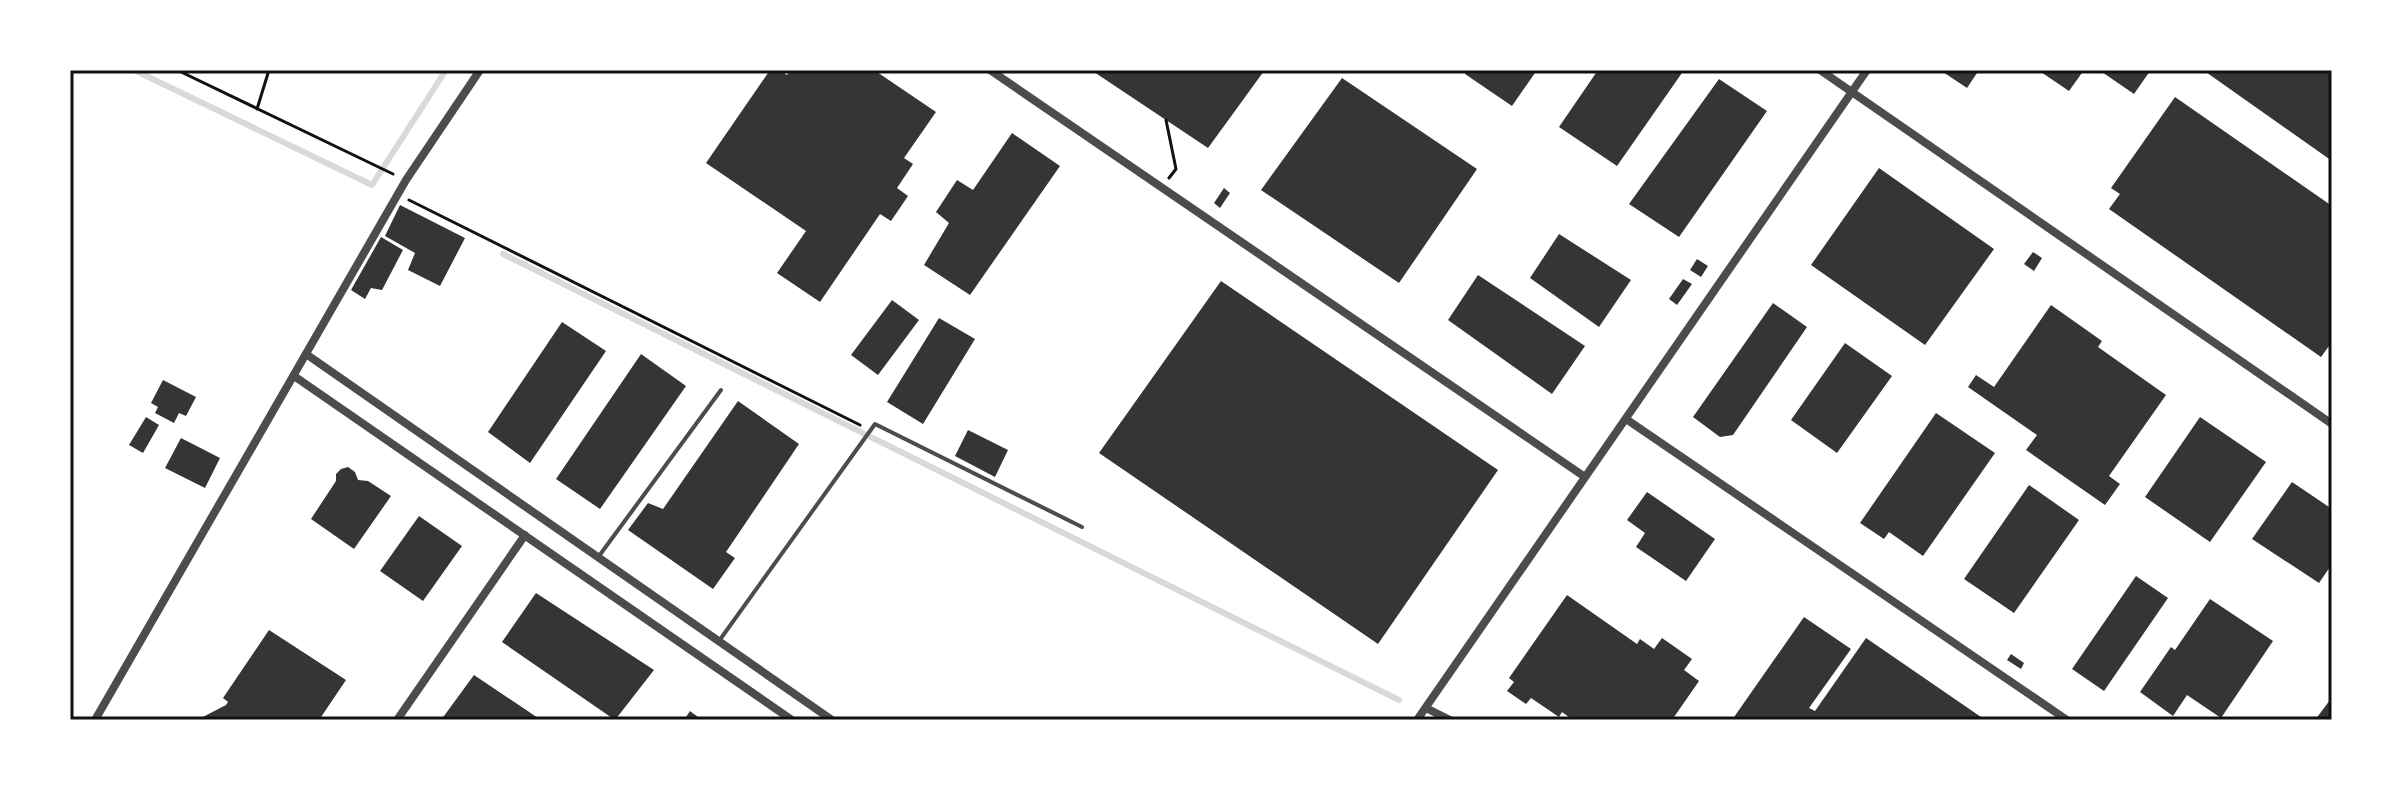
<svg xmlns="http://www.w3.org/2000/svg" width="2402" height="790" viewBox="0 0 2402 790" font-family="'Roboto Condensed',sans-serif">
  <rect width="100%" height="100%" fill="#fff"/>
  <g fill="none" stroke-linecap="round" stroke-linejoin="round">
    <!-- stream -->
    <path stroke="#d9d9d9" stroke-width="6" d="M134 70 372 185 446 70
      M503 254 1399 700"/>
  </g>
  <!-- building -->
  <path fill="#353535" d="M770 70H780L787 75 790 70H874L936 112 904 158 913 164 897 188 908 196 891 221 880 214 820 302 777 273 806 231 706 163Z
    M1091 70H1263L1264 71 1208 148Z
    M1468 70H1537L1512 106 1465 74Z
    M1598 70H1684L1617 166 1559 127Z
    M1940 70H1979L1967 88Z
    M2038 70H2084L2069 91Z
    M2099 70H2148L2150 71 2134 94Z
    M2203 70H2332V161Z
    M1342 78 1477 169 1399 283 1261 190Z
    M1719 79 1767 111 1679 237 1629 204Z
    M2175 97 2332 206V342L2321 357 2109 209 2120 194 2111 188Z
    M1012 133 1060 166 970 295 924 265 949 223 936 212 957 180 973 190Z
    M1879 168 1994 249 1925 345 1811 265Z
    M1224 188 1230 193 1220 208 1214 203Z
    M400 205 465 238 440 286 408 270 415 253 385 236Z
    M1559 234 1631 280 1599 327 1530 278Z
    M381 237 403 250 382 290 371 288 365 299 351 290Z
    M2033 252 2042 258 2034 271 2024 264Z
    M1697 259 1708 266 1701 277 1690 270Z
    M1478 275 1585 346 1552 394 1448 320Z
    M1683 279 1692 284 1677 305 1669 299Z
    M1221 281 1498 470 1378 644 1099 453Z
    M892 300 919 320 878 375 851 355Z
    M1773 303 1807 327 1733 435 1720 437 1693 417Z
    M2051 305 2102 341 2098 347 2166 395 2109 476 2120 484 2105 505 2026 450 2037 435 1968 387 1976 375 1994 387Z
    M939 318 975 339 923 424 887 402Z
    M562 322 606 351 530 463 488 432Z
    M1845 343 1892 376 1837 453 1791 420Z
    M641 354 686 386 600 509 556 479Z
    M163 380 196 397 186 416 179 413 174 423 155 413 158 407 151 403Z
    M738 401 799 444 726 552 735 558 713 589 628 530 648 503 663 509Z
    M1936 413 1995 453 1923 556 1889 532 1884 539 1860 523Z
    M146 417 159 425 143 453 129 445Z
    M2200 417 2266 462 2210 542 2145 497Z
    M968 430 1008 450 995 477 955 456Z
    M181 438 220 458 205 488 165 468Z
    M348 467 355 472 358 480 368 481 391 496 354 549 311 519 336 481V474L341 469Z
    M2292 482 2332 509V564L2319 583 2252 539Z
    M2029 485 2079 520 2014 613 1964 579Z
    M1647 492 1715 539 1686 581 1636 547 1645 533 1627 520Z
    M419 516 462 546 423 601 380 571Z
    M2136 576 2168 598 2104 691 2072 669Z
    M536 593 654 670 615 720 502 642Z
    M1567 595 1637 644 1640 639 1654 649 1662 638 1692 659 1684 670 1699 681 1672 720H1573L1562 712 1559 717 1531 698 1526 704 1507 691 1514 682 1509 678Z
    M2210 599 2273 641 2221 718 2187 695 2173 716 2140 692 2171 647 2175 650Z
    M1804 617 1851 649 1809 708 1815 711 1866 638 1981 717 1979 720H1732Z
    M269 630 346 680 319 720H197L226 705 228 702 223 698Z
    M2011 654 2024 663 2021 669 2007 660Z
    M474 675 541 720H441Z
    M2330 700 2332 701V720H2315Z
    M690 711 702 720H684Z"/>
  <g fill="none" stroke-linecap="round" stroke-linejoin="round">
    <!-- path -->
    <path stroke="#111" stroke-width="3" d="M177 70 393 174
      M257 109 269 70
      M1166 120 1176 169 1169 178
      M409 200 860 425"/>
    <!-- service -->
    <path stroke="#4c4c4c" stroke-width="4" d="M599 556 721 390
      M719 641 875 424 1082 527"/>
    <!-- minor -->
    <path stroke="#4c4c4c" stroke-width="8" d="M990 70 1585 477
      M1820 70 2332 424
      M306 354 832 720
      M294 376 792 720
      M1626 419 2067 720
      M1426 708 1450 720
      M95 720 406 180 480 70
      M397 720 525 535
      M1417 720 1867 70"/>
  </g>
  <!-- border -->
  <rect width="2402" height="790" fill="none" stroke="#ffffff" stroke-width="144"/>
  <rect x="72" y="72" width="2258" height="646" fill="none" stroke="#111" stroke-width="3"/>
</svg>
